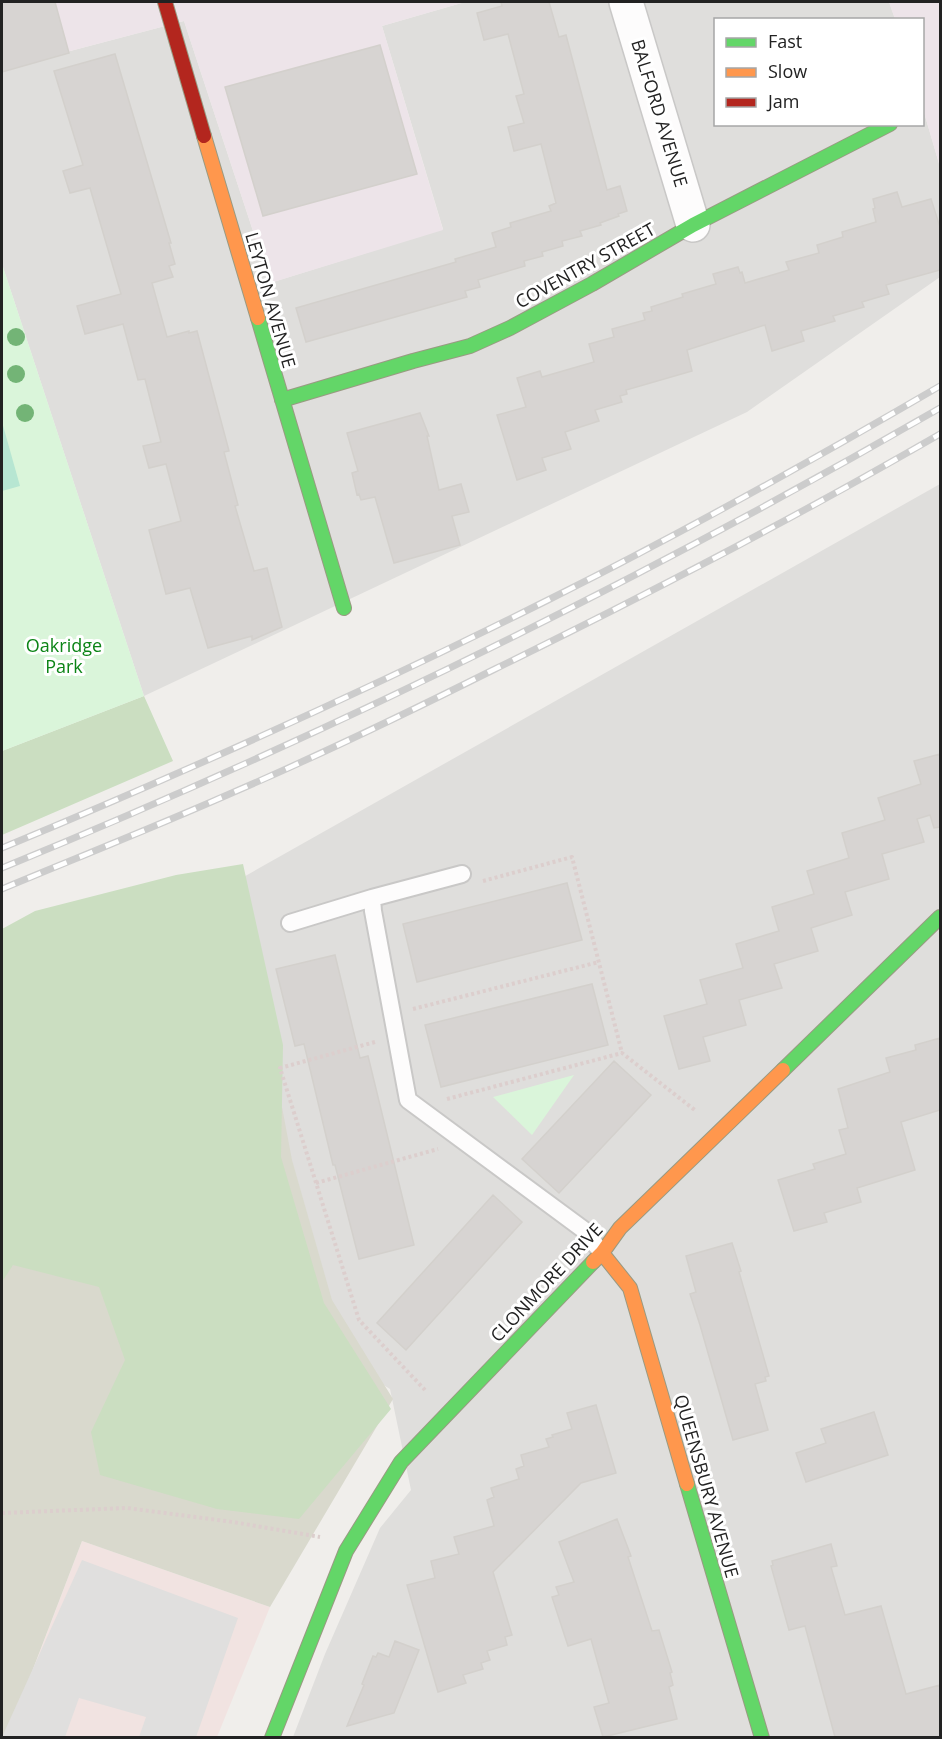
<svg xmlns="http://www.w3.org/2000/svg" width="942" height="1739" viewBox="0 0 942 1739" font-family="'Open Sans',sans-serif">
  <rect width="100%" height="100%" fill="#f0eeeb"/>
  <!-- residential -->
  <path fill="#dfdedc" d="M465 2H889L895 19 716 20V124H922L923 109 940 167V277L747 412 144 696 2 264V69L184 21 270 283 443 229 382 26Z
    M940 484V1737H293L325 1654 380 1528 411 1490 390 1389 340 1358 215 923 240 879Z"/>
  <!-- commercial -->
  <path fill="#f1e3e1" d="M82 1541 270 1607 217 1737 7 1738Z"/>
  <!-- industrial -->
  <path fill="#ede4e9" d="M2 2H465L382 26 443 230 270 283 184 21 2 69Z
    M889 2H940V167L923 109 922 20 895 19Z"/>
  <!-- construction -->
  <path fill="#d9d9cd" d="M239 879 292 1160 332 1300 393 1399 270 1607 82 1541 7 1737 2 1738V979Z"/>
  <!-- forest -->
  <path fill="#cbdec1" d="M144 696 173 761 2 835V751Z
    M243 864 283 1045 281 1157 324 1303 391 1409 299 1519 217 1509 100 1475 91 1432 125 1360 99 1287 13 1265 2 1282V929L35 911 176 875Z"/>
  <!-- park -->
  <path fill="#daf5da" d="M2 264 144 696 2 751Z
    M574 1075 532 1135 493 1097Z"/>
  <!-- pitch -->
  <path fill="#b7e6d2" d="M2 422 20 486 2 491Z"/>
  <!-- parking -->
  <path fill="#e0dfde" d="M82 1560 238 1618 196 1737H139L146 1717 79 1698 65 1737H2Z"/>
  <!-- building -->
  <path fill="#d7d4d2" stroke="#d3d0cc" stroke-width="1.5" d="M2 2H55L69 53 2 72Z
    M501 2H549L559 37 566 35 607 190 620 186 627 211 618 214 619 216 600 223 601 225 580 231 582 236 562 241 563 246 542 252 543 256 524 261 525 266 478 280 480 287 465 291 467 297 306 342 296 308 456 262 455 259 496 247 492 233 511 227 510 223 551 211 549 206 556 203 541 144 514 151 508 127 524 123 516 96 524 94 508 34 484 40 477 13 502 6Z
    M380 45 417 174 263 216 225 87Z
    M115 54 171 243H169L175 264 169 266 173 277 152 283 167 337 189 331V333L197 331 229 451 224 452 238 505 235 506 254 571 267 568 282 627 252 640V636L208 648 190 588 166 594 149 530 181 521 166 464 149 468 143 446 161 442 145 379 138 380 123 324 85 334 77 306 121 294 90 188 70 193 63 171 83 165 54 71Z
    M897 192 902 207 931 199 940 227V270L886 285 889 294 862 302 864 307 833 316 835 321 801 331 804 341 772 351 765 325 687 350 692 371 626 390 627 394 620 396 622 402 595 410 599 421 565 432 571 449 542 458 546 470 517 480 497 415 526 407 517 378 540 371 542 377 594 362 589 344 614 337 612 329 645 320 643 313 652 311 651 307 683 297 682 294 716 284 713 274 738 267 740 273 742 272 745 283 789 270 786 262 819 253 817 245 843 237 842 232 876 222 873 209 875 208 873 199Z
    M420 413 429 436H427L439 490 461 484 469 512 452 516 460 545 394 563 375 497 361 500 359 494 357 495 352 473 358 471 347 433Z
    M940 754V827L934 828 930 815 917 819 924 842 882 854 889 879 845 892 852 915 811 928 818 951 774 964 782 988 739 1000 746 1025 703 1037 710 1061 679 1069 664 1016 707 1004 700 980 743 968 736 944 779 931 772 907 814 894 807 871 849 858 842 833 885 820 878 798 921 784 914 761Z
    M567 883 582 940 417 982 403 924Z
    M335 955 360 1058 368 1056 414 1245 359 1259 335 1165H333L304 1044 295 1046 276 969Z
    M592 984 608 1045 441 1087 425 1025Z
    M940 1038V1110L901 1122 915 1170 857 1188 861 1202 824 1213 827 1222 794 1231 778 1180 815 1169 813 1164 846 1154 839 1130 848 1128 838 1089 890 1072 886 1058 916 1050 915 1045Z
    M614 1061 651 1095 559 1193 522 1159Z
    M493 1195 522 1222 406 1350 377 1323Z
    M732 1243 741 1271 739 1272 769 1376 765 1377 766 1381 755 1384 768 1430 733 1440 700 1325 690 1294 696 1292 686 1256Z
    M596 1405 616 1473 581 1483 493 1572 512 1635 505 1637 507 1645 487 1651 490 1660 481 1663 483 1669 463 1675 466 1683 438 1692 407 1585 435 1578 431 1561 459 1554 454 1537 494 1526 487 1500 494 1497 491 1488 519 1479 516 1469 524 1466 521 1455 549 1447 546 1439 553 1437 552 1435 572 1429 567 1413Z
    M874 1412 888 1455 806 1482 796 1453 826 1443 821 1429Z
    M617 1519 631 1556 628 1557 652 1631 659 1630 672 1672 670 1673 673 1685 669 1687 677 1719 603 1737 594 1707 609 1703 591 1639 568 1646 552 1597 559 1595 556 1587 574 1582 559 1542Z
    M831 1544 837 1566 831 1567 845 1615 881 1606 906 1694 940 1685V1737H835L805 1626 789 1630 771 1566 773 1565 772 1561Z
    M395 1641 419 1650 394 1713 347 1726 364 1685 362 1684 373 1656 376 1657 378 1653 389 1657Z"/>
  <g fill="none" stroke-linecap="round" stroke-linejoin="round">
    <defs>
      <path id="lane" d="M462 874 372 898 373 911 408 1100 584 1230 602 1253
        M290 923 372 898"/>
      <path id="street" d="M626 2 693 225"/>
      <path id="fast" d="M258 318 344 608
        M282 400 413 361 470 346 510 328 592 284 693 225 890 124
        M783 1070 940 917
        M687 1484 762 1738
        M272 1738 346 1551 401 1462 593 1262"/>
      <path id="slow" d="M204 136 258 318
        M602 1253 630 1288 687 1484
        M593 1262 602 1253 620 1228 783 1070"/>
      <path id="jam" d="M165 2 204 136"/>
    </defs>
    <!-- lane casing -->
    <use href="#lane" stroke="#c9c8c7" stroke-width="20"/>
    <!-- street casing -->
    <use href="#street" stroke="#c9c8c7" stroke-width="36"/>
    <!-- fast casing -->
    <use href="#fast" stroke="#999a82" stroke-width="16"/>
    <!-- slow casing -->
    <use href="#slow" stroke="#999a82" stroke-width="16"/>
    <!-- jam casing -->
    <use href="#jam" stroke="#999a82" stroke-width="16"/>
    <!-- path -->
    <path stroke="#dccecd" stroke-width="4" stroke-dasharray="3 3" stroke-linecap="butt" d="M483 881 572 857 622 1053
      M413 1009 599 962
      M375 1042 280 1068 359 1320 425 1390
      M447 1099 622 1053 696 1111
      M316 1183 438 1149
      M2 1513 127 1508 233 1522 320 1537"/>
    <!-- lane -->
    <use href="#lane" stroke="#fdfcfc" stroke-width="16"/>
    <!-- street -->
    <use href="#street" stroke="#fdfcfc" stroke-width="33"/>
    <!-- fast -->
    <use href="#fast" stroke="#63d668" stroke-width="14"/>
    <!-- slow -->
    <use href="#slow" stroke="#ff974d" stroke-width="14"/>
    <!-- jam -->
    <use href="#jam" stroke="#b3261e" stroke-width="14"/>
    <defs>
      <path id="rail" d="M2 848C188 771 372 688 552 598 684 532 813 460 940 386
        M2 868C325 736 638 582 940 408
        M2 889C79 857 157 826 234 792 322 754 409 712 495 669 646 595 795 518 940 434"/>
    </defs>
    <!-- rail casing -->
    <use href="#rail" stroke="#ccc" stroke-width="7"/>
    <!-- rail -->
    <use href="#rail" stroke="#fff" stroke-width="4.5" stroke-dasharray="14" stroke-linecap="butt"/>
  </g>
  <!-- trees -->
  <g fill="#73b476">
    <circle cx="16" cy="337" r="9"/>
    <circle cx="16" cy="374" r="9"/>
    <circle cx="25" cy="413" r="9"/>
  </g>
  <g text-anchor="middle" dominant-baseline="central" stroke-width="6" stroke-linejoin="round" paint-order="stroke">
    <!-- street labels -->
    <g font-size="18" fill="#222" stroke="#fff">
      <text transform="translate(660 113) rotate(73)">BALFORD AVENUE</text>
      <text transform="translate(585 265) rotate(-29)">COVENTRY STREET</text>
      <text transform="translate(271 300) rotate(74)">LEYTON AVENUE</text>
      <text transform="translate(546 1282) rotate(-47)">CLONMORE DRIVE</text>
      <text transform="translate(707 1486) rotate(74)">QUEENSBURY AVENUE</text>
    </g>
    <!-- park labels -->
    <g font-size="18" fill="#0c8416" stroke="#fff">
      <text x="64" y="645">Oakridge<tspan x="64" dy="21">Park</tspan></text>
    </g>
  </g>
  <!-- border -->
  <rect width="942" height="1739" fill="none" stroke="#222222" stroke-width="6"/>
  <!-- legend -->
  <rect x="714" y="18" width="210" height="108" fill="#ffffff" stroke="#a7a7a7" stroke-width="1.5"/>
  <rect x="726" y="38" width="30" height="9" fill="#63d668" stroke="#a7a7a7" stroke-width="1.5"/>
  <text x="768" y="48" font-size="18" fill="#222222">Fast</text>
  <rect x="726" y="68" width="30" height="9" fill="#ff974d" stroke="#a7a7a7" stroke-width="1.5"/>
  <text x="768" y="78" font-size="18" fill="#222222">Slow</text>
  <rect x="726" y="98" width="30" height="9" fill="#b3261e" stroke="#a7a7a7" stroke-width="1.5"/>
  <text x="768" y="108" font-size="18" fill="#222222">Jam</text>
</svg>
